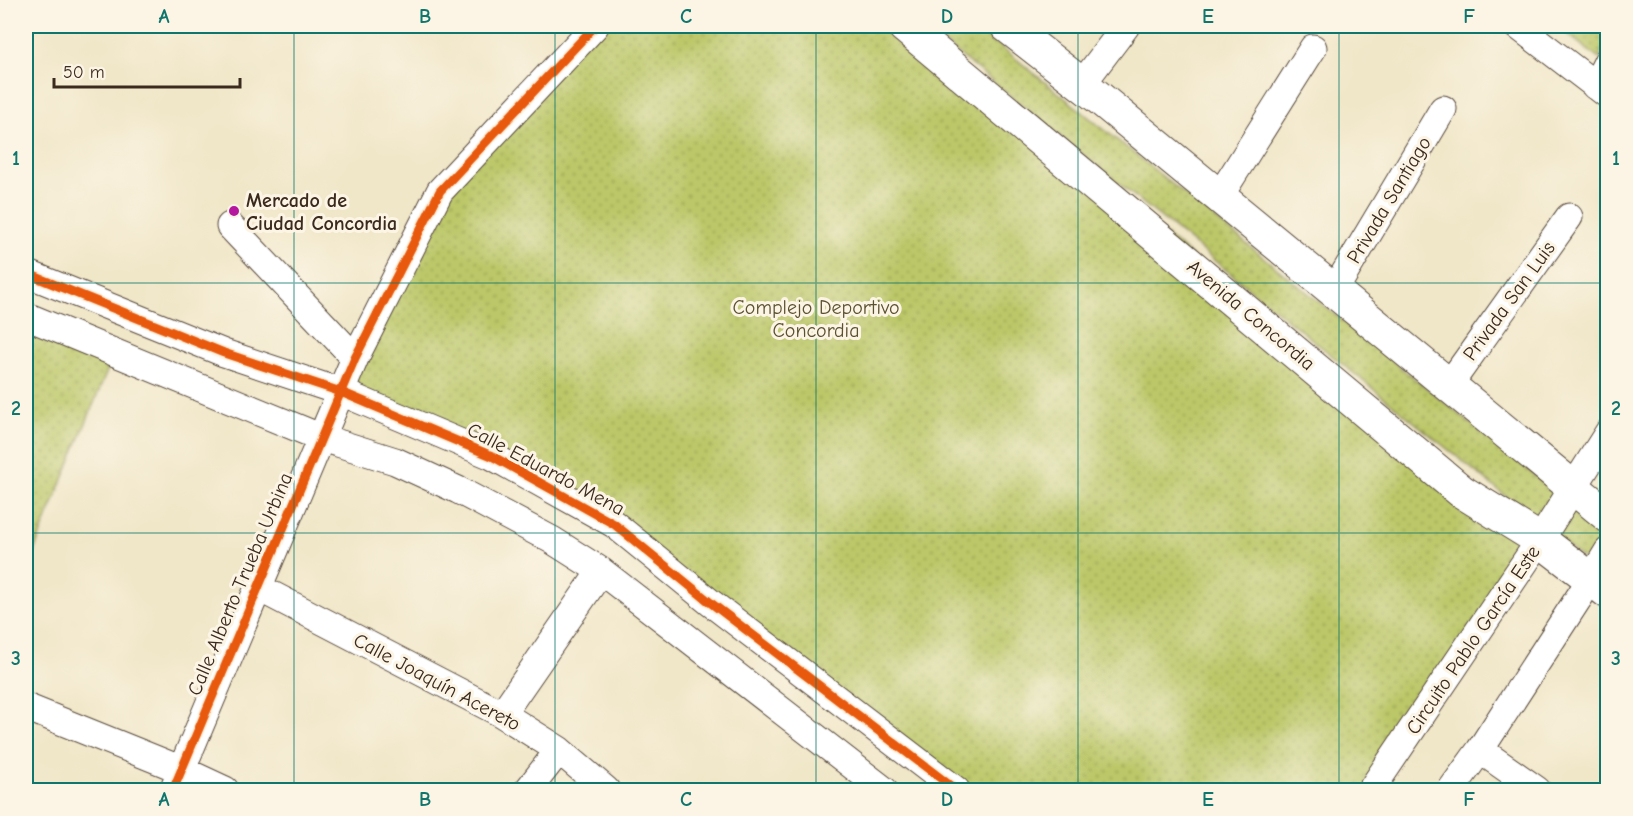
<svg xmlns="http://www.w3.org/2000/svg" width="1633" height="816" viewBox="0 0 1633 816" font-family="'Comic Neue',sans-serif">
  <defs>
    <pattern id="park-dots" width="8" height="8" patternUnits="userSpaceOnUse" patternTransform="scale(1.5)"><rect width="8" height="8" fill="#bbc768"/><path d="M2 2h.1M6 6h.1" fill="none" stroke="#99a255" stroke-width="1.8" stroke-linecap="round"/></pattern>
  </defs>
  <rect width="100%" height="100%" fill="#fcf5e5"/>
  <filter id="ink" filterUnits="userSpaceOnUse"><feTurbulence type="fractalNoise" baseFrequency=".0167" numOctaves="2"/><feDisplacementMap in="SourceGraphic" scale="12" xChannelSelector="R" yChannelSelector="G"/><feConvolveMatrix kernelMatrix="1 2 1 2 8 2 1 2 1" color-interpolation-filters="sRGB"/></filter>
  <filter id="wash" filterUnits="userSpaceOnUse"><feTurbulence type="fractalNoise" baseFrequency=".008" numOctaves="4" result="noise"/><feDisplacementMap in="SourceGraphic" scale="24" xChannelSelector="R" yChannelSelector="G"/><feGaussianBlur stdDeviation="1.35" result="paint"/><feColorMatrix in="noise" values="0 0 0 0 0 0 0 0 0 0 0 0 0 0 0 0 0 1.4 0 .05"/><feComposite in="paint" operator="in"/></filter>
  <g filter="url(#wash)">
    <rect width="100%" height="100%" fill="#f0e6c8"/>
    <!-- park -->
    <path fill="url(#park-dots)" stroke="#7b7843" stroke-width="1.5" d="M595 26H909L1540 540 1371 790H956L614 524 341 392 440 191Z
      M924 26H975L1526 468 1607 537V578C1379 395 1152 208 924 26Z
      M1558 26H1607V39L1599 59Z
      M26 318 114 354 26 570Z"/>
  </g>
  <g filter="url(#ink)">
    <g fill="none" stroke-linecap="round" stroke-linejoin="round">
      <defs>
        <path id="minor" d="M1518 26 1608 95
          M1082 84 1126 26
          M1595 86 1608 60
          M1219 197 1313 48
          M230 226 355 358
          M26 273 224 353 341 392 492 456 614 524 711 603 956 790
          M1334 291 1443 109
          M26 316 322 438 395 461 458 490 552 540 601 571 884 790
          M1449 385 1569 217
          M259 588 502 714 559 750 606 790
          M26 707 182 770 225 790
          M502 714 601 571
          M1480 750 1537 790
          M173 790 355 358 440 191 595 26
          M528 790 559 750
          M1371 790 1540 540 1608 433
          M1451 790 1480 750 1591 579 1608 551"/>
        <path id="major" d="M904 26 1461 491 1540 540 1608 592
          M1007 26 1098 97 1608 516"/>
      </defs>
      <!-- minor casing -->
      <use href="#minor" stroke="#564638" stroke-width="29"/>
      <!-- major casing -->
      <use href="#major" stroke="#564638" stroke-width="35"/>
      <!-- minor -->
      <use href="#minor" stroke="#fff" stroke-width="27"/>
      <!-- major -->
      <use href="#major" stroke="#fff" stroke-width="33"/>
      <defs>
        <path id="cycleway" d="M26 273 224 353 341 392 492 456 614 524 711 603 956 790
          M173 790 355 358 440 191 595 26"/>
      </defs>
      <!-- cycleway casing -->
      <use href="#cycleway" stroke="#fcf5e5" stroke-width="13"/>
      <!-- cycleway -->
      <use href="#cycleway" stroke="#e8590c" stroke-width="9"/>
    </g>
  </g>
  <!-- grid -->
  <path fill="none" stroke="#0f766e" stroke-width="1.5" stroke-opacity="0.55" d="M294 26V790M555 26V790M816 26V790M1078 26V790M1339 26V790M26 283H1608M26 533H1608"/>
  <!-- markers -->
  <circle fill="#b5179e" stroke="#fcf5e5" stroke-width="2" cx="234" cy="211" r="6"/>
  <g text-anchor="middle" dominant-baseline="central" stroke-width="6" stroke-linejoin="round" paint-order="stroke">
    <!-- poi labels -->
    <g font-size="20" font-weight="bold" fill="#3b2a1e" stroke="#fcf5e5" text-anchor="start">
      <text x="246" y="200">Mercado de<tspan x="246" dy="23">Ciudad Concordia</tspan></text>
    </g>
    <!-- street labels -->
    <g font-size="20" fill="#3b2a1e" stroke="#fcf5e5">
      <text transform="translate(1389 200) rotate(-59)">Privada Santiago</text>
      <text transform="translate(1509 301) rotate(-54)">Privada San Luis</text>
      <text transform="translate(1251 315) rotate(40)">Avenida Concordia</text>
      <text transform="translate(546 469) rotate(28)">Calle Eduardo Mena</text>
      <text transform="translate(240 584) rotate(-67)">Calle Alberto Trueba Urbina</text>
      <text transform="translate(1473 640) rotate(-56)">Circuito Pablo García Este</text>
      <text transform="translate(437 682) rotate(28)">Calle Joaquín Acereto</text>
    </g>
    <!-- park labels -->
    <g font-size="20" fill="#5b5130" stroke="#fcf5e5">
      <text x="816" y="307">Complejo Deportivo<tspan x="816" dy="23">Concordia</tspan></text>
    </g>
  </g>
  <!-- margin -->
  <rect width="1633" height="816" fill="none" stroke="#fcf5e5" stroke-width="66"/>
  <!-- scale -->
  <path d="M54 78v9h186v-9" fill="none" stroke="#3b2a1e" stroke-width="3"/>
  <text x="63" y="78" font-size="18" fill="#3b2a1e" stroke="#fcf5e5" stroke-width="4.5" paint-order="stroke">50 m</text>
  <rect x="33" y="33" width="1567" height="750" fill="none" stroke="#0f766e" stroke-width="2"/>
  <g font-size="20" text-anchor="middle" font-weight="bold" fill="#0f766e">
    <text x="164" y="23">A</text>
    <text x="425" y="23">B</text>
    <text x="686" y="23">C</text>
    <text x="947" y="23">D</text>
    <text x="1208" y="23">E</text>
    <text x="1469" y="23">F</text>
    <text x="16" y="165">1</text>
    <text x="1616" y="165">1</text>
    <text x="16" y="415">2</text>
    <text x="1616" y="415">2</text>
    <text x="16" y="665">3</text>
    <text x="1616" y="665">3</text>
    <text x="164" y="806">A</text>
    <text x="425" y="806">B</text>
    <text x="686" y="806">C</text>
    <text x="947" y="806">D</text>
    <text x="1208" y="806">E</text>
    <text x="1469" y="806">F</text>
  </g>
</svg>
